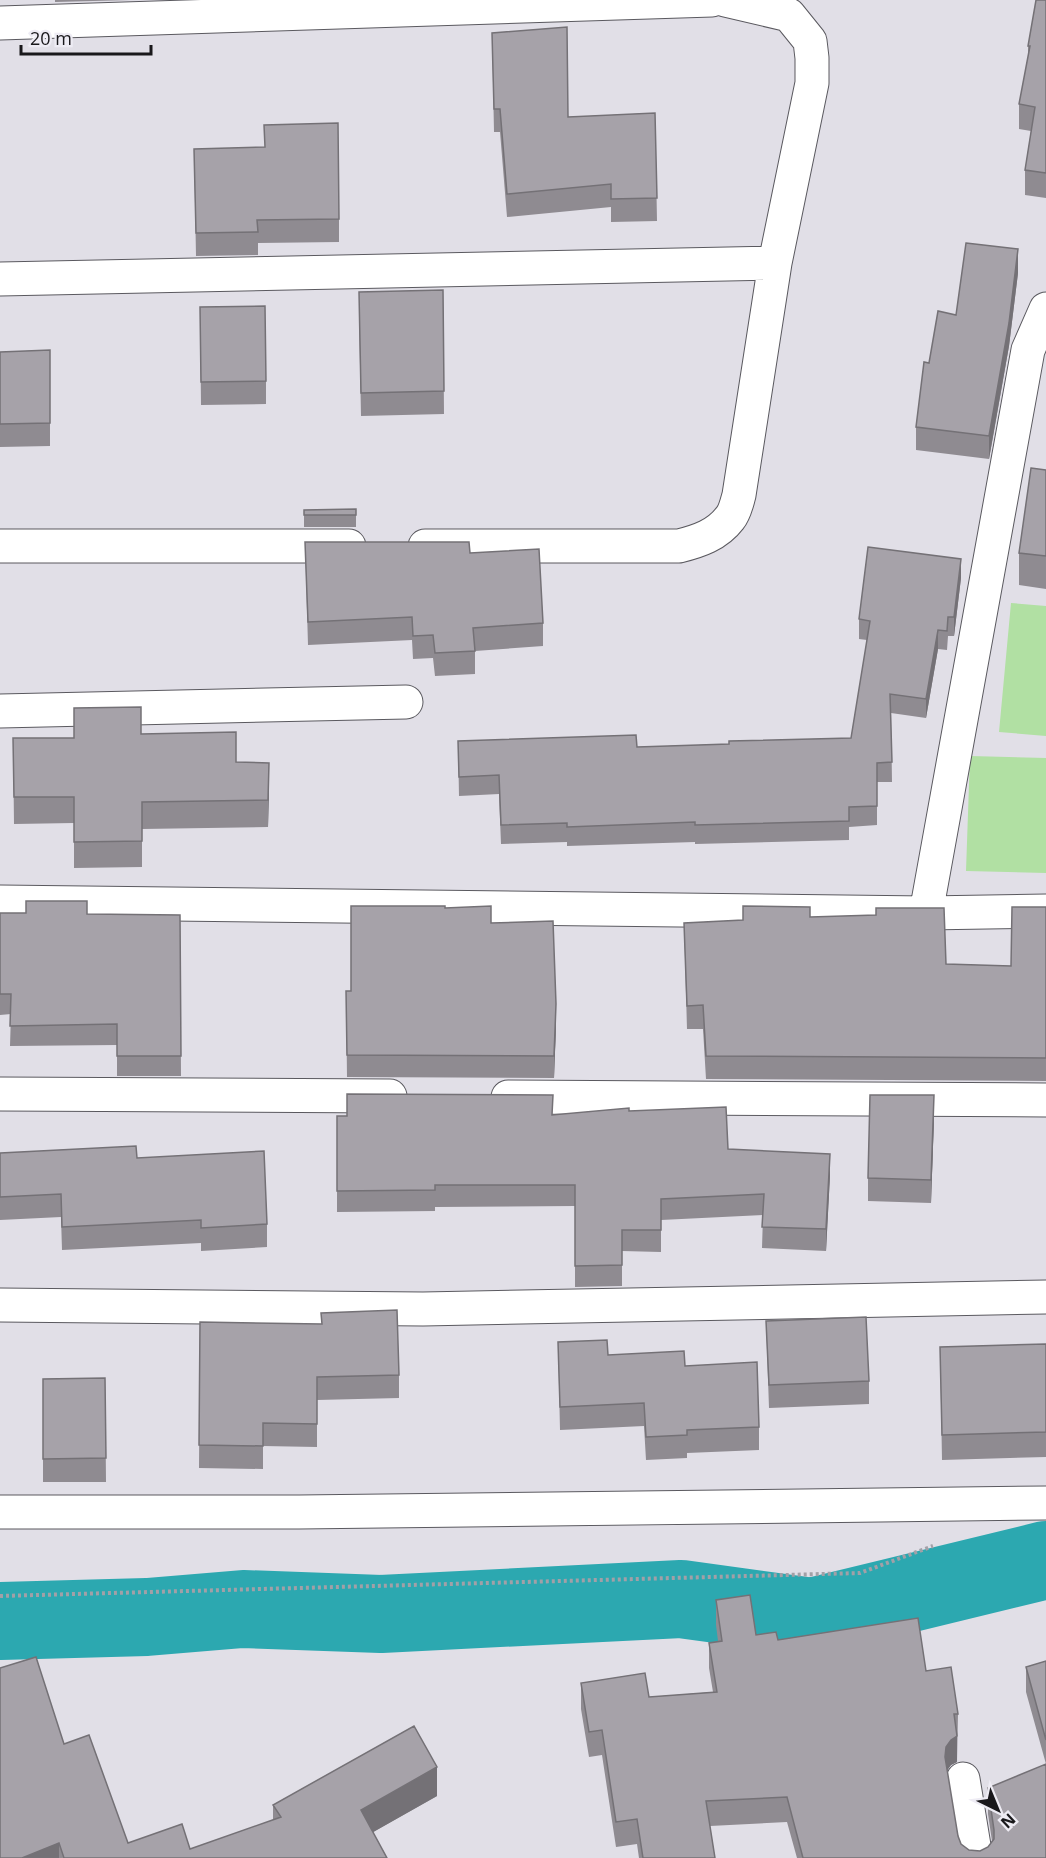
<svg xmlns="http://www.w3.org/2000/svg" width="1046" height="1858" viewBox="0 0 1046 1858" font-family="'Open Sans',sans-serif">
  <rect width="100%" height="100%" fill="#e1dfe7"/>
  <!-- green -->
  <path fill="#b1e0a3" d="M1011 603 1046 606V736L999 732Z
    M970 756 1046 758V873L966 871Z"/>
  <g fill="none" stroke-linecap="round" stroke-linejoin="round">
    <!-- river -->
    <path stroke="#2ca8b0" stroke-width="78" d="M0 1621 147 1617 243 1609 381 1614 681 1599 812 1617 1046 1560"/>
    <defs>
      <path id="minor" d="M0 23 712 0
        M0 279 775 263
        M0 546H349
        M425 546H679C699 541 717 535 730 518 735 512 737 502 739 495L775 263 812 83V58L810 41 789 15 725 0
        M0 711 406 702
        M0 902 926 913 1046 911
        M926 913 1028 350 1046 309
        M0 1094 390 1096
        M508 1097 1046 1100
        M0 1305 423 1309 1046 1297
        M0 1512H299L1046 1503
        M963 1779 976 1858"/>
    </defs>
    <!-- minor casing -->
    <use href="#minor" stroke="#5a595f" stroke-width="35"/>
    <!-- path -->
    <path stroke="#a2a0a7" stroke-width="4" stroke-dasharray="3 3" stroke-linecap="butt" d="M0 1596 860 1573 933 1546"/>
    <!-- minor -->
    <use href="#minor" stroke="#fff" stroke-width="33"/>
  </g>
  <!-- wall -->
  <path fill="#8f8b91" d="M55 0H131L55 2Z
    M1046 0V198L1025 195V170L1031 131 1019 129V104L1028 60V46Z
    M492 33 568 117 655 113 657 221 611 222V207L507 217 500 132H494Z
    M194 149 339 219V242L258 243V255L196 256Z
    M1018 273 1009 346 989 459 916 450V427L956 315Z
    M443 290 444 414 361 416 359 315Z
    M200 307 266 381V404L201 405Z
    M50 350V446L0 447V352Z
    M1046 470V589L1019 585V553Z
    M356 509V527H304V510Z
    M305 542 470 553 543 623V646L475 651V674L435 676 433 658 413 659 412 640 308 645Z
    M961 578 954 636H948L947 650 938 649 926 718 891 713 892 782H877V825L849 827V840L695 844V842L567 846V842L501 844 499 794 459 796 458 741 637 747 729 744 851 738 867 640 859 639V619Z
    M141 734 236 762 269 789 268 827 142 829V867L74 868V823L14 824 13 738H74Z
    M1046 907V1081L706 1079 703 1029H687L684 923 810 917 946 964 1011 966Z
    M445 908 491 923 556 1026 554 1078 347 1077 346 991H351Z
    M0 913 180 915 181 1076H117V1045L10 1046 11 1014 0 1015Z
    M629 1111 728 1149 830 1175 826 1251 762 1248 763 1215 661 1220V1252L622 1251V1286L575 1287V1206L435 1207V1211L337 1212V1116L553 1115Z
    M934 1118 931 1203 868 1201V1178Z
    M0 1153 137 1158 267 1224V1247L201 1251V1243L62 1250 61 1217 0 1220Z
    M766 1321 869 1381V1404L769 1408Z
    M200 1322 399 1375V1398L317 1400V1447L263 1446V1469L199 1468Z
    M558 1342 608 1355 685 1366 759 1427V1450L687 1453V1458L646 1460 644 1426 560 1430Z
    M1046 1344V1457L942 1460 940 1347Z
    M105 1378 106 1482H43V1379Z
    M716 1600 756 1635 926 1671 958 1714 957 1762 951 1765 947 1770 958 1836 961 1844 969 1850 980 1851 988 1847 992 1841 988 1814V1788L1046 1764 1026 1692V1667L1046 1661V1858H797L787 1822 710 1826 715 1858H639L637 1844 616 1847 602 1755 589 1757 581 1709V1683L649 1697 713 1692 709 1668V1643L718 1641 716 1625Z
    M64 1744 128 1843 190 1849 273 1820V1805L437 1796 373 1832 387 1858H0Z"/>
  <!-- shaded-wall -->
  <path fill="#747176" d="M1018 249V273L1009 346 989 459V436Z
    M961 559V578L954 636V617Z
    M938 630V649L926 718V699Z
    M269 763V789L268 827V800Z
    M556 1004V1026L554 1078V1056Z
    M934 1095V1118L931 1203V1180Z
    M830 1154V1175L826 1251V1229Z
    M957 1736V1762L951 1765 946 1772 945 1757 946 1747 951 1740Z
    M437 1767V1796L361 1839V1810Z
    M59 1843V1858H22Z"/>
  <!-- building -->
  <path fill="#a6a2a9" stroke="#747176" stroke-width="1.5" d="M1036 0H1046V173L1025 170 1035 107 1019 104 1030 46H1028Z
    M567 27 568 117 655 113 657 198 611 199V184L507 194 500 109H494L492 33Z
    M338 123 339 219 257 220 258 232 196 233 194 149 265 147 264 125Z
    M966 243 1018 249 1009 323 989 436 916 427 924 362 929 363 938 311 956 315Z
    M443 290 444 391 361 393 359 292Z
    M265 306 266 381 201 382 200 307Z
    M50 350V423L0 424V352Z
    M1031 468 1046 470V556L1019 553Z
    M356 509V515H304V510Z
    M305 542H469L470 553 539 549 543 623 473 628 475 651 435 653 433 635 413 636 412 617 308 622Z
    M868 547 961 559 954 617H948L947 631 938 630 926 699 890 694 892 762 877 763V806L849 807V821L695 825V822L567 827V823L501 825 499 775 459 777 458 741 636 735 637 747 729 744V741L851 738 870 621 859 619Z
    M141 707V734L236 732V762L269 763 268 800 142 802V841L74 842V797H14L13 738H74V708Z
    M26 901H87V914L180 915 181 1056H117V1024L10 1026 11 994H0V913H26Z
    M351 906H445V908L491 906V923L553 921 556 1004 554 1056 347 1055 346 991H351Z
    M743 906 810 907V917L876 915V908H944L946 964 1011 966 1012 907H1046V1058L706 1056 703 1005 687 1006 684 923 743 920Z
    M347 1094 553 1095 552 1115 629 1108V1111L726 1107 728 1149 830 1154 826 1229 762 1227 764 1194 661 1199V1230H622V1265L575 1266V1185H435V1190L337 1191V1116H347Z
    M870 1095H934L931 1180 868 1178Z
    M136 1146 137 1158 264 1151 267 1224 201 1228V1220L62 1227 61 1194 0 1197V1153Z
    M397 1310 399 1375 317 1377V1424L263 1423V1446L199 1445 200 1322 322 1324 321 1313Z
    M866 1317 869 1381 769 1385 766 1321Z
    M607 1340 608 1355 684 1351 685 1366 757 1362 759 1427 687 1430V1435L646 1437 644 1403 560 1407 558 1342Z
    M1046 1344V1432L942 1435 940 1347Z
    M105 1378 106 1458 43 1459V1379Z
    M750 1595 756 1635 776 1632 778 1640 918 1618 926 1671 951 1667 958 1714H954L957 1736 951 1740 946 1747 945 1757 958 1836 961 1844 969 1850 980 1851 988 1847 994 1839V1830L988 1788 1046 1764V1858H803L787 1797 706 1801 715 1858H643L637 1819 616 1822 602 1730 589 1732 581 1683 645 1673 649 1697 717 1692 709 1643 722 1641 716 1600Z
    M36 1657 64 1744 89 1735 128 1843 182 1824 190 1849 281 1817 273 1805 414 1726 437 1767 361 1810 387 1858H64L59 1843 22 1858H0V1668Z
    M1046 1661V1740L1026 1667Z"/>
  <!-- north arrow -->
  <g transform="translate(998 1810) rotate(137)" stroke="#eeecf4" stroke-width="4.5" paint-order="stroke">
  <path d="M0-4.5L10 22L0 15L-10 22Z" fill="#19181b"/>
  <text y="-9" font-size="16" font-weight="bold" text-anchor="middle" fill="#19181b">N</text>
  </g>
  <!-- scale -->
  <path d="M21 45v9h130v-9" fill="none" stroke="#19181b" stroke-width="3"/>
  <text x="30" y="45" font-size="18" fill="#19181b" stroke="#eeecf4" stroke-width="4.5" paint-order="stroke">20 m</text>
</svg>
